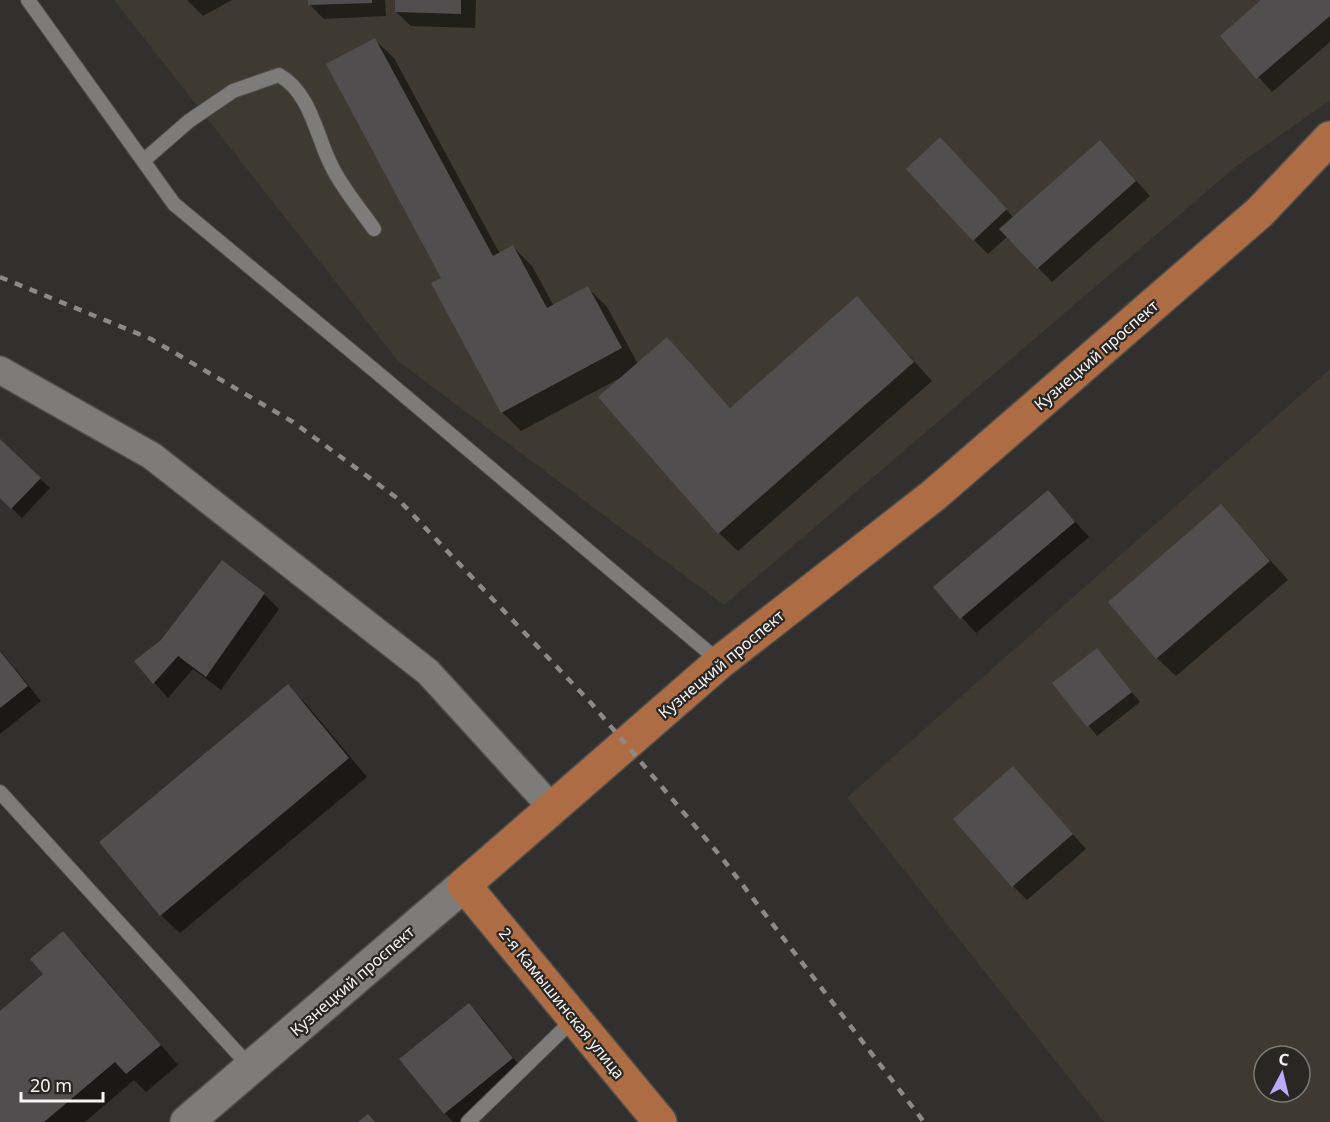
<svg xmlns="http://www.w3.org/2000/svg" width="1330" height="1122" viewBox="0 0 1330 1122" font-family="'Noto Sans',sans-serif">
  <rect width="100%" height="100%" fill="#32302e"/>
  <!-- built -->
  <path fill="#3e3a32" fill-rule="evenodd" d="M114 0H1330V100L1234 168 724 605 398 361Z
    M1330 369V1122H1104L847 798ZM1264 1056H1300V1092H1264Z"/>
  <!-- shadow -->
  <path fill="#0007" d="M187 0H232L203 16Z
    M309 0H385L386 16 324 19 309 4Z
    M397 0H476L475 28 411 26 396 12Z
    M1264 0H1330V42L1272 92 1222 36Z
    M375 40 394 58 500 254 513 247 532 266 554 306 588 288 607 307 638 364 667 339 731 409 857 298 932 381 738 551 719 533 620 378 521 431 502 412 443 279Z
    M954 154 1014 218 1114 156 1150 196 1052 282 1008 236 988 254 974 240Z
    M0 441 50 488 22 518 0 497Z
    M1048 492 1089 537 976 633 935 587Z
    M1221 506 1288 580 1176 676 1157 658Z
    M222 562 264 594 279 609 221 690 193 669 168 698 136 662 162 641Z
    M0 650 41 701 0 734Z
    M1097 650 1140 702 1097 736 1054 683Z
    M288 686 307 705 367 777 180 933 161 915Z
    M1013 768 1086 849 1027 900 1013 886Z
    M63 933 82 952 178 1065 146 1092 134 1080 85 1122H0V1013L45 975Z
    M468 1005 483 1019 526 1074 466 1122H453L445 1113Z"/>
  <!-- building -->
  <path fill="#514e4f" d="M308 0H372V3L308 5Z
    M395 0H461V14L395 12Z
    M1261 0H1330V16L1256 79 1220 36Z
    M375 38 493 256 513 245 547 308 588 286 622 348 501 413 431 283 441 278 326 64Z
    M940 137 1007 209 973 241 906 169Z
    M1100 140 1136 181 1037 269 999 229Z
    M857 296 914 362 718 534 598 397 667 337 730 408Z
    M0 439 41 478 11 509 0 498Z
    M1048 490 1075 522 960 619 933 587Z
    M1221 504 1270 561 1156 659 1108 602Z
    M222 560 265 593 206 677 178 656 153 684 134 661 161 640Z
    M1097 648 1132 692 1087 727 1052 683Z
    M0 651 28 686 0 708Z
    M288 684 349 758 160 916 99 842Z
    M1013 766 1073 834 1012 887 953 819Z
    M63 931 161 1045 126 1074 115 1062 44 1122H0V1011L43 974 30 959Z
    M469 1003 513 1058 444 1114 399 1059Z
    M368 1114 375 1122H358Z"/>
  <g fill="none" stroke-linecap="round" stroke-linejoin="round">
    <defs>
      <path id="service" d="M28 0 174 204 380 375 720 662
        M143 161 189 121 233 91 279 75C311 93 316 136 332 167 343 189 360 209 374 229
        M0 792 251 1068
        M468 1122 574 1019"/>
      <path id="minor" d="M0 370 152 456 428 672 553 809"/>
      <path id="tertiary" d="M187 1122 464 885"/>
      <path id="primary" d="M660 1122 464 885 720 662 934 495 1260 212 1330 138"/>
    </defs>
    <!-- service casing -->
    <use href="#service" stroke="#4e4d4b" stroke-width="16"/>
    <!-- minor casing -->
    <use href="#minor" stroke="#4e4d4b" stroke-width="30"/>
    <!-- tertiary casing -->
    <use href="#tertiary" stroke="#4e4d4b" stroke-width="36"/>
    <!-- primary casing -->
    <use href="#primary" stroke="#4e4d4b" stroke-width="36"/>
    <!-- service -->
    <use href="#service" stroke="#7e7c7a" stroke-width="14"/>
    <!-- minor -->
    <use href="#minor" stroke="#7e7c7a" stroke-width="27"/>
    <!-- tertiary -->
    <use href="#tertiary" stroke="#7e7c7a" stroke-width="33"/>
    <!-- primary -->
    <use href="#primary" stroke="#ad6c44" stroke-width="33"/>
    <!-- rail -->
    <path stroke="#8b8a88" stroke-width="4.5" stroke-dasharray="8 8" stroke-linecap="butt" d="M0 277 151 339 293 422 397 498 591 703 722 858 924 1122"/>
  </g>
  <g text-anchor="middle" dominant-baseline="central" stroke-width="4.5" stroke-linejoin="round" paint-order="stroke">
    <!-- street labels -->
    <g font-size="16" fill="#f5f4f3" stroke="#282724">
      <text transform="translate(1096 355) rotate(-41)">Кузнецкий проспект</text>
      <text transform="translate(721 664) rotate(-40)">Кузнецкий проспект</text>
      <text transform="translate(352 981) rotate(-41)">Кузнецкий проспект</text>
      <text transform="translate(562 1003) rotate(51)">2-я Камышинская улица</text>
    </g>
  </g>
  <!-- north arrow -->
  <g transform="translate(1282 1074) rotate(7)"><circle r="28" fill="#282724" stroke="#7a7977" stroke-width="1.5"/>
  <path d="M0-4.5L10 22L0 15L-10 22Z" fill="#bbaaf6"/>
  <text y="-9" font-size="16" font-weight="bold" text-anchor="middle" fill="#f5f4f3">С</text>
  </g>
  <!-- scale -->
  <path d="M21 1092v9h82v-9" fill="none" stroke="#f5f4f3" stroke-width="3"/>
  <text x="30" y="1092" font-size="18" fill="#f5f4f3" stroke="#282724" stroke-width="4.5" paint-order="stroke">20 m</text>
</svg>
